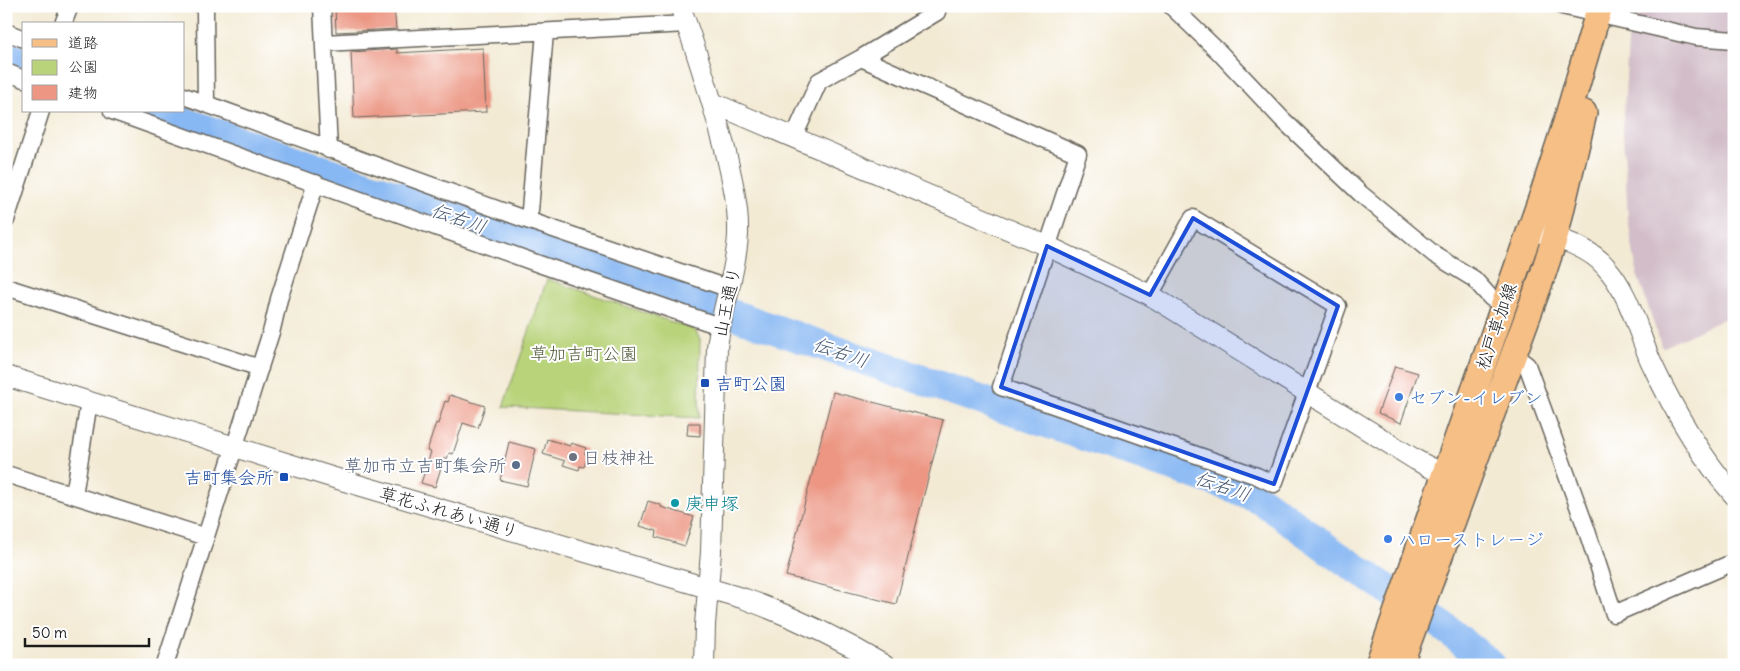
<svg xmlns="http://www.w3.org/2000/svg" width="1740" height="671" viewBox="0 0 1740 671" font-family="Delius,'Klee One',sans-serif">
  <rect width="100%" height="100%" fill="#fff"/>
  <filter id="ink" filterUnits="userSpaceOnUse"><feTurbulence type="fractalNoise" baseFrequency=".02" numOctaves="2"/><feDisplacementMap in="SourceGraphic" scale="10" xChannelSelector="R" yChannelSelector="G"/><feConvolveMatrix kernelMatrix="1 2 1 2 8 2 1 2 1" color-interpolation-filters="sRGB"/></filter>
  <filter id="wash" filterUnits="userSpaceOnUse"><feTurbulence type="fractalNoise" baseFrequency=".0096" numOctaves="4" result="noise"/><feDisplacementMap in="SourceGraphic" scale="20" xChannelSelector="R" yChannelSelector="G"/><feGaussianBlur stdDeviation="1.12" result="paint"/><feColorMatrix in="noise" values="0 0 0 0 0 0 0 0 0 0 0 0 0 0 0 0 0 1.4 0 .05"/><feComposite in="paint" operator="in"/></filter>
  <g filter="url(#wash)">
    <rect width="100%" height="100%" fill="#f3ead4"/>
    <!-- industrial -->
    <path fill="#d2bdc8" d="M1630 6H1734V314L1662 348 1637 274 1628 219 1623 131Z"/>
    <!-- green -->
    <path fill="#b8d379" stroke="#6a784a" d="M547 279 695 330 700 339 699 418 503 407Z"/>
    <g fill="none" stroke-linecap="round" stroke-linejoin="round">
      <!-- river -->
      <path stroke="#88b8f3" stroke-width="30" d="M6 56 24 62
        M153 111 407 199 708 306 1229 486 1260 499 1338 556 1444 627 1491 665"/>
    </g>
    <g id="blocks">
      <!-- building -->
      <path fill="#ec9683" d="M335 6H394L396 29 336 32Z
        M483 48 486 112 354 118 351 52 397 49V53Z
        M1395 366 1418 373 1401 423 1378 413Z
        M833 392 943 420 896 604 786 576Z
        M450 395 485 406 478 428 463 423 453 454 449 453 447 459 444 458 435 487 421 483 431 452 427 451 436 423 438 424 445 401 448 402Z
        M688 423H700V436L687 435Z
        M547 439 570 446 571 443 586 448 585 454 588 455 584 467 580 466 579 470 563 465 565 461 543 454Z
        M509 442 536 449 527 486 500 480Z
        M648 501 661 505V507L694 517 685 546 656 537 657 531 640 526Z"/>
    </g>
  </g>
  <g filter="url(#ink)">
    <use href="#blocks" fill-opacity="0" stroke="#67645c" stroke-width="1"/>
    <g fill="none" stroke-linecap="round" stroke-linejoin="round">
      <defs>
        <path id="minor" d="M202 6 205 10 206 104
          M322 6 329 150
          M1171 6 1220 53 1282 119 1361 194 1435 255 1474 279 1491 298 1504 303
          M1562 6 1696 37 1734 40
          M63 24 70 6
          M6 32 24 39
          M324 43 687 24
          M861 58 1078 154 1001 387 1257 476 1274 484 1338 306 1193 218 1150 295
          M6 72 24 79
          M184 96 527 220 730 289
          M112 111 539 264 719 326
          M794 137 819 81 861 58 937 12
          M6 220 41 111
          M527 220 530 210 545 32
          M6 287 260 368
          M1514 355 1527 365 1586 528 1614 614 1734 562
          M6 474 206 537
          M74 495 89 402
          M165 665 272 329 279 299 316 183"/>
        <path id="tertiary" d="M680 6C697 52 711 98 724 145 731 174 739 205 738 235 736 274 721 310 717 348L711 552 705 625 704 665
          M713 103 1047 246 1150 295 1416 460 1431 468 1459 478
          M1542 233C1563 240 1590 248 1605 266 1630 293 1637 330 1651 362 1673 409 1700 456 1734 495
          M6 376 331 477 745 599C794 617 840 639 884 665"/>
        <path id="primary" d="M1378 665 1544 190 1566 122 1600 6
          M1400 665 1542 277 1555 237 1584 113"/>
      </defs>
      <!-- minor casing -->
      <use href="#minor" stroke="#67645c" stroke-width="19"/>
      <!-- tertiary casing -->
      <use href="#tertiary" stroke="#67645c" stroke-width="22"/>
      <!-- primary casing -->
      <use href="#primary" stroke="#67645c" stroke-width="28"/>
      <!-- minor -->
      <use href="#minor" stroke="#fff" stroke-width="16"/>
      <!-- tertiary -->
      <use href="#tertiary" stroke="#fff" stroke-width="20"/>
      <!-- primary -->
      <use href="#primary" stroke="#f5bf86" stroke-width="25"/>
    </g>
  </g>
  <!-- marked area -->
  <path fill="#1d4ed8" fill-opacity="0.2" stroke="#1d4ed8" stroke-width="4" stroke-linejoin="round" d="M1193 218 1338 306 1274 484 1001 387 1047 246 1150 295Z"/>
  <!-- markers -->
  <g fill="#1a4fb4" stroke="#fff" stroke-width="2">
    <rect x="700" y="378" width="10" height="10" rx="2.5"/>
    <rect x="279" y="472" width="10" height="10" rx="2.5"/>
  </g>
  <g fill="#3f7fe0" stroke="#fff" stroke-width="2">
    <circle cx="1399" cy="397" r="5"/>
    <circle cx="1388" cy="539" r="5"/>
  </g>
  <circle fill="#6b7280" stroke="#fff" stroke-width="2" cx="573" cy="457" r="5"/>
  <circle fill="#5c6f8a" stroke="#fff" stroke-width="2" cx="516" cy="465" r="5"/>
  <circle fill="#0f9aa8" stroke="#fff" stroke-width="2" cx="675" cy="503" r="5"/>
  <g text-anchor="middle" dominant-baseline="central" stroke-width="4" stroke-linejoin="round" paint-order="stroke">
    <!-- street labels -->
    <g font-size="18" fill="#1c1c1c" stroke="#fff">
      <text transform="translate(727 302) rotate(-78)">山王通り</text>
      <text transform="translate(1496 326) rotate(-71)">松戸草加線</text>
      <text transform="translate(449 512) rotate(16)">草花ふれあい通り</text>
    </g>
    <!-- park labels -->
    <g font-size="18" fill="#535c3d" stroke="#fff">
      <text x="584" y="353">草加吉町公園</text>
    </g>
    <!-- transit labels -->
    <g font-size="18" fill="#164399" stroke="#fff" text-anchor="start">
      <text x="715" y="383">吉町公園</text>
      <text x="274" y="477" text-anchor="end">吉町集会所</text>
    </g>
    <!-- shop labels -->
    <g font-size="18" fill="#366cbe" stroke="#fff" text-anchor="start">
      <text x="1409" y="397">セブン-イレブン</text>
      <text x="1398" y="539">ハローストレージ</text>
    </g>
    <!-- worship labels -->
    <g font-size="18" fill="#5b616d" stroke="#fff" text-anchor="start">
      <text x="583" y="457">日枝神社</text>
    </g>
    <!-- service labels -->
    <g font-size="18" fill="#4e5e75" stroke="#fff" text-anchor="end">
      <text x="506" y="465">草加市立吉町集会所</text>
    </g>
    <!-- culture labels -->
    <g font-size="18" fill="#0d838f" stroke="#fff" text-anchor="start">
      <text x="685" y="503">庚申塚</text>
    </g>
    <!-- water labels -->
    <g font-size="19" font-style="italic" fill="#475a72" stroke="#fff">
      <text transform="translate(459 218) rotate(19)">伝右川</text>
      <text transform="translate(841 352) rotate(19)">伝右川</text>
      <text transform="translate(1223 486) rotate(19)">伝右川</text>
    </g>
  </g>
  <!-- margin -->
  <rect width="1740" height="671" fill="none" stroke="#fff" stroke-width="25"/>
  <!-- legend -->
  <rect x="22" y="22" width="162" height="90" fill="#ffffff" stroke="#a4a4a4"/>
  <rect x="32" y="39" width="25" height="8" fill="#f5bf86" stroke="#a4a4a4"/>
  <text x="68" y="48" font-size="15" fill="#1c1c1c">道路</text>
  <rect x="32" y="60" width="25" height="15" fill="#b8d379" stroke="#a4a4a4"/>
  <text x="68" y="72" font-size="15" fill="#1c1c1c">公園</text>
  <rect x="32" y="85" width="25" height="15" fill="#ec9683" stroke="#a4a4a4"/>
  <text x="68" y="98" font-size="15" fill="#1c1c1c">建物</text>
  <!-- scale -->
  <path d="M25 638v8h124v-8" fill="none" stroke="#1c1c1c" stroke-width="2.5"/>
  <text x="32" y="638" font-size="15" fill="#1c1c1c" stroke="#ffffff" stroke-width="4" paint-order="stroke">50 m</text>
</svg>
